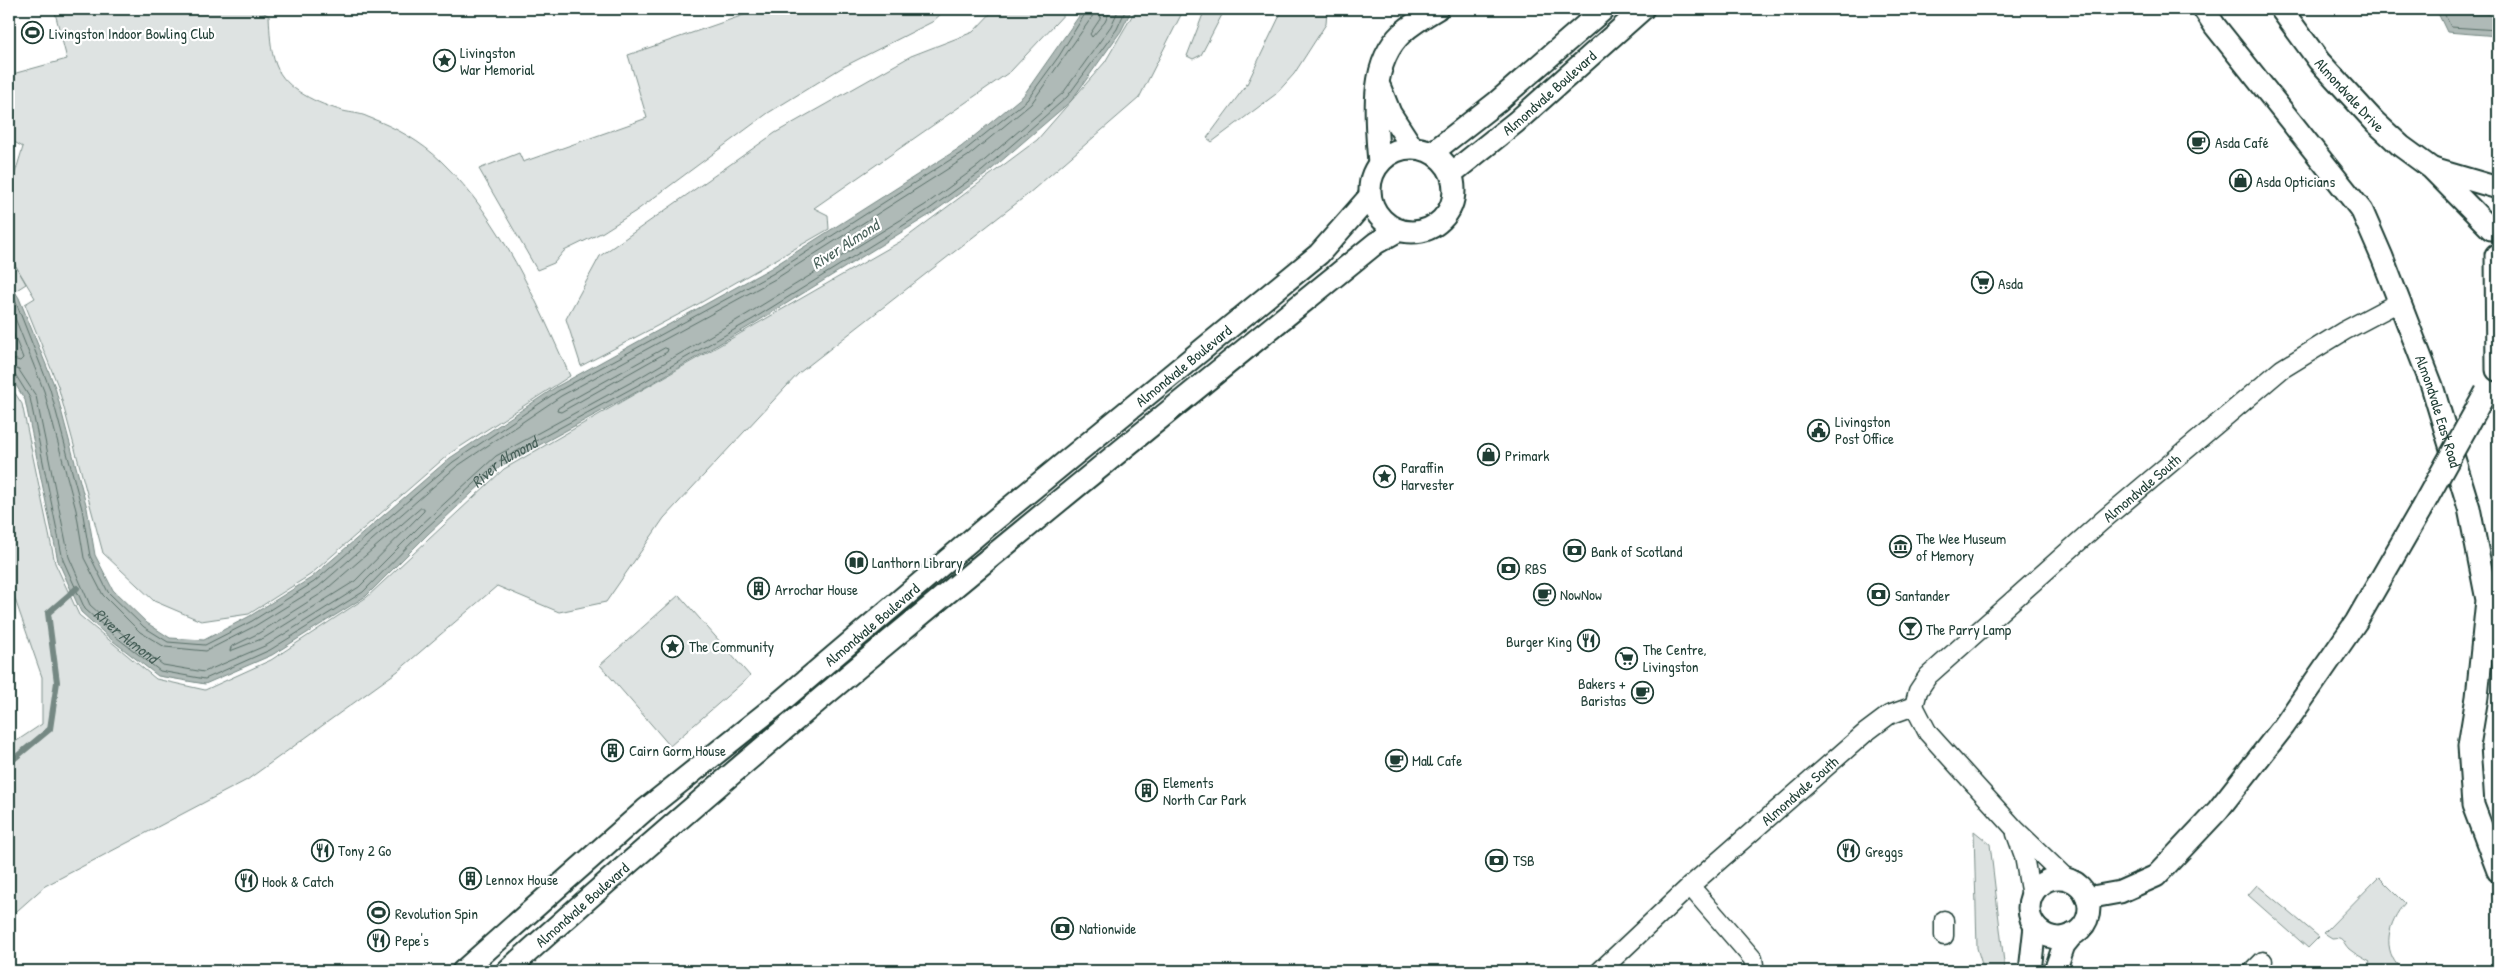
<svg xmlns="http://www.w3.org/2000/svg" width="2507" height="980" viewBox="0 0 2507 980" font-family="'Patrick Hand',sans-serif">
  <rect width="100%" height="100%" fill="#fff"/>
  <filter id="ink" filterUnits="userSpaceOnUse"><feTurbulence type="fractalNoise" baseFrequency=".02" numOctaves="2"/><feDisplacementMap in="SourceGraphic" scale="10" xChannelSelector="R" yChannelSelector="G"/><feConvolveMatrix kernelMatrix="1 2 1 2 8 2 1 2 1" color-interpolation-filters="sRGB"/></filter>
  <g filter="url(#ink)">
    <!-- green -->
    <path fill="#dee3e2" stroke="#7e908b" d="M54 9H258L269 16C270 32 270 50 276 65 285 90 319 104 343 111 351 113 360 113 368 117 395 127 422 142 442 162 501 219 537 302 570 376L449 454 310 575 249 614 201 621 154 601 103 553 58 386 25 304 35 298 11 258 26 284 15 291 9 280V193L23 147 9 139V75L67 59Z
      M761 9H940L942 13 932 22 843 67 768 113 636 211 603 232 564 251 554 263 537 270 479 169 519 153 523 162 647 118 628 55Z
      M995 9H1069L1011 71 814 208 828 215 829 229 693 307 581 366 566 319 600 256 775 133 911 56 973 32Z
      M1136 9H1184L1139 98 1027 195 799 373 664 518 606 602 559 612 497 586 398 671 247 780 45 886 9 918V746L42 724V677L9 582V384L22 404 55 563 79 615 156 679 205 690 271 660 367 597 504 469 903 240 1037 140 1105 62Z
      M1205 9H1225L1201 55 1193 59 1187 56Z
      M1283 9H1327L1326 24 1294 74 1276 94 1212 142 1207 138 1247 84Z
      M679 595 750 676 670 746 600 665Z
      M1974 831 1990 844 2005 971H1984L1977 948Z
      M2379 877 2405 903C2388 922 2381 950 2401 969L2399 971H2365L2370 962C2363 958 2355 954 2349 949 2342 942 2344 936 2332 938L2324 933Z
      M2257 885 2319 937 2308 948 2248 895Z"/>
    <!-- water -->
    <path fill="#afbab7" stroke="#758883" d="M1084 9H1132L1121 31 1071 101 985 175 931 214 755 323 642 389 501 466 428 534 366 596 272 655 205 684 158 676 113 641 81 612 58 561 25 400 9 374V282L19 298 55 387 87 508 95 555 113 590 147 623 170 638 204 640 250 616 311 578 450 458 556 387 771 268 961 147 1023 96Z
      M2436 9H2482L2486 14 2498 18V36L2447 32Z"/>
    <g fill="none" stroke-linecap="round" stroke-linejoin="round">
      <!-- shore -->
      <g stroke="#596f68" stroke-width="1">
        <path d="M1102 9 1100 19 1090 34 1092 37 1105 22 1111 9"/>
        <path d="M2442 9 2451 27 2498 30"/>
        <path d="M9 291 15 300 50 389 82 509 90 556 108 592 144 627 168 642 205 645 252 621 314 582 453 462 558 391 774 273 964 151 1027 100 1059 56 1088 9"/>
        <path d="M9 303 44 391 76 510 84 558 103 595 140 632 165 647 206 651 255 626 318 587 456 467 561 396 777 278 968 156 1031 104 1092 17 1094 9"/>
        <path d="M9 322 23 358 20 361 9 358"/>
        <path d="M665 348 668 349 667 352 561 412 557 411 558 408 566 403Z"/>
        <path id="s1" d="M9 366 19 370 36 396 69 557 90 605 120 632 163 665 204 672 267 645 359 587 420 526 496 456 637 379 749 313 925 205 978 166 1063 93 1111 26 1119 9"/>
        <path id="s2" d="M9 372 15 374 30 398 63 560 85 609 116 637 160 671 205 679 270 650 363 592 424 530 499 461 640 384 753 319 928 210 982 171 1067 97 1117 29 1126 9"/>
        <path d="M421 508H424V511L355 581 264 638 230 651 231 647 259 633 322 593Z"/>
      </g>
      <!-- stream -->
      <path stroke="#758883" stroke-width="6" d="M9 763 50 729 57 682 48 613 77 588"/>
      <defs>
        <g id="minor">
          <path d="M2016 834 2024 856 2031 896"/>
          <path id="s3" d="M2066 878 2015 829 1928 733 1914 706 1918 691 1928 676 2102 521 2282 369 2344 331 2399 302"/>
          <path d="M1690 886 1753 959 1754 965"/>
          <path d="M1944 936V920"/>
          <path id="s4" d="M1600 971 1690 886 1865 733 1889 715 1914 706"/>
          <path d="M2253 971 2263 961"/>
        </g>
        <g id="tertiary">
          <path id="s5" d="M2204 9 2215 26 2362 211 2382 257 2432 386 2469 508 2487 600 2477 697 2469 746 2473 805 2498 871"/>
          <path id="s6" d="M2281 9 2319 61 2375 122 2401 146 2431 168 2491 229"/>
          <path d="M1380 88 1390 113 1412 147"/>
          <circle cx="1412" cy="190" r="42"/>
          <path d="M1433 152 1497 102 1604 9"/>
          <path d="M1379 163C1376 121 1368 65 1402 33 1412 24 1425 16 1437 9"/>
          <path d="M2433 169 2498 188"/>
          <path id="s7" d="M1452 173 1516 122 1643 9"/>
          <path d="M2496 255 2497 370"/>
          <circle cx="2059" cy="908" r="30"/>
          <path d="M2087 898 2120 892 2156 876 2218 810 2284 726 2356 622 2420 511"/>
          <path id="s8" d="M463 971 645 810 779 703 991 523 1319 254 1370 196"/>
          <path id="s9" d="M507 971C788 718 1083 481 1376 243L1399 230"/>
          <path d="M2030 971 2035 926"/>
          <path d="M2055 971 2064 945 2073 934"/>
        </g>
      </defs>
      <!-- minor casing -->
      <use href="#minor" stroke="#1f3d34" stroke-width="21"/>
      <!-- tertiary casing -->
      <use href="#tertiary" stroke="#1f3d34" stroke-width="25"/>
      <!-- minor -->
      <use href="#minor" stroke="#fff" stroke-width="18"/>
      <!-- tertiary -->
      <use href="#tertiary" stroke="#fff" stroke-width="21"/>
      <defs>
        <path id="tertiary-bridge" d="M2420 511 2486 392"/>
      </defs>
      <!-- tertiary-bridge casing -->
      <use href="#tertiary-bridge" stroke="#1f3d34" stroke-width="25" stroke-linecap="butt"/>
      <!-- tertiary-bridge -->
      <use href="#tertiary-bridge" stroke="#fff" stroke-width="21"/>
    </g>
  </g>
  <!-- icons -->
  <defs>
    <symbol id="stadium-ring" viewBox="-11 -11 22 22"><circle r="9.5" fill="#fff" stroke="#1f3d34" stroke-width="1.5"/><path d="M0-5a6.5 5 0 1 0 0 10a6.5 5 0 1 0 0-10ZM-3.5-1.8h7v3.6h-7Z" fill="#1f3d34"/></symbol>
    <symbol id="sight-ring" viewBox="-11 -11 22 22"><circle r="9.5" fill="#fff" stroke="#1f3d34" stroke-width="1.5"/><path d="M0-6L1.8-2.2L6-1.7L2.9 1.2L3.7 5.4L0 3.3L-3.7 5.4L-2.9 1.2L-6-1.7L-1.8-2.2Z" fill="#1f3d34"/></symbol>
    <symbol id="cafe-ring" viewBox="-11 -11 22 22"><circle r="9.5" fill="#fff" stroke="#1f3d34" stroke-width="1.5"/><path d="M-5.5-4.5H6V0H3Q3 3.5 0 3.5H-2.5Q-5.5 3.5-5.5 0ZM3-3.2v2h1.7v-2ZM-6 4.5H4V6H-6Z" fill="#1f3d34"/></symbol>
    <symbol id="shop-ring" viewBox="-11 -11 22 22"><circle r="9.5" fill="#fff" stroke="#1f3d34" stroke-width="1.5"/><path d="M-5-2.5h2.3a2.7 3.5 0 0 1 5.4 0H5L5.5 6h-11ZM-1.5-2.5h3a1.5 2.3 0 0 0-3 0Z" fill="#1f3d34"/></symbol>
    <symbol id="supermarket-ring" viewBox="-11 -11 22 22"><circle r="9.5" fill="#fff" stroke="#1f3d34" stroke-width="1.5"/><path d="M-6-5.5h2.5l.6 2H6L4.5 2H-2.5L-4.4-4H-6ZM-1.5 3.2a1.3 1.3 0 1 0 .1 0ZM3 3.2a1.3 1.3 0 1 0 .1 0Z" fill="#1f3d34"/></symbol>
    <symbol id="civic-ring" viewBox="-11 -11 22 22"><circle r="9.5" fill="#fff" stroke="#1f3d34" stroke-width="1.5"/><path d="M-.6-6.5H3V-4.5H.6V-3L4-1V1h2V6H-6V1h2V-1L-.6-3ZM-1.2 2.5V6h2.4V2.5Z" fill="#1f3d34"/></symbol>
    <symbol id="museum-ring" viewBox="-11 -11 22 22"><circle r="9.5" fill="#fff" stroke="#1f3d34" stroke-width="1.5"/><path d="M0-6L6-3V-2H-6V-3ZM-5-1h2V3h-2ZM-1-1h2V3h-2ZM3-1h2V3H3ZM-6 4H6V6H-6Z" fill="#1f3d34"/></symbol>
    <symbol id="bank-ring" viewBox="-11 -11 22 22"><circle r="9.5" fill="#fff" stroke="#1f3d34" stroke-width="1.5"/><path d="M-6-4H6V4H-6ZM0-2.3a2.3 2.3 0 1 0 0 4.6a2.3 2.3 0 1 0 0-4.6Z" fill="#1f3d34"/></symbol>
    <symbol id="library-ring" viewBox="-11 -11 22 22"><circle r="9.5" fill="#fff" stroke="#1f3d34" stroke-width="1.5"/><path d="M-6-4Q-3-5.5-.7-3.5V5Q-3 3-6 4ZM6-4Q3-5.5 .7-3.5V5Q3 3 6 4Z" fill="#1f3d34"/></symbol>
    <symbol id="building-ring" viewBox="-11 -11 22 22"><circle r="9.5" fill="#fff" stroke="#1f3d34" stroke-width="1.5"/><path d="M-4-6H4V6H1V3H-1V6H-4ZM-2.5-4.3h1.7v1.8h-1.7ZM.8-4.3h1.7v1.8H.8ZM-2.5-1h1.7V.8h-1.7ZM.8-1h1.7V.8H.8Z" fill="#1f3d34"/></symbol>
    <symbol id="bar-ring" viewBox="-11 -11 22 22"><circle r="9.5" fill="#fff" stroke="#1f3d34" stroke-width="1.5"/><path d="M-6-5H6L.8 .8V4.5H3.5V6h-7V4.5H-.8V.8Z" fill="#1f3d34"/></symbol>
    <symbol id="restaurant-ring" viewBox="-11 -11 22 22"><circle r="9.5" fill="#fff" stroke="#1f3d34" stroke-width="1.5"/><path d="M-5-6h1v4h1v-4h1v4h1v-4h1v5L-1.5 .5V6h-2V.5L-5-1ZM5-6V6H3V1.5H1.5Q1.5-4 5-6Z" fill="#1f3d34"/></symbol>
  </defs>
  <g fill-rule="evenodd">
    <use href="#stadium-ring" x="20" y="20" width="25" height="25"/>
    <use href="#sight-ring" x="432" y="48" width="25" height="25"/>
    <use href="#cafe-ring" x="2186" y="130" width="25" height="25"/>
    <use href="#shop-ring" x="2228" y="168" width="25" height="25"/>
    <use href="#supermarket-ring" x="1970" y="270" width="25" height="25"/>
    <use href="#civic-ring" x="1806" y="418" width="25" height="25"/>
    <use href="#shop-ring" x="1476" y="442" width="25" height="25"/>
    <use href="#sight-ring" x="1372" y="464" width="25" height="25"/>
    <use href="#museum-ring" x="1888" y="534" width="25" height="25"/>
    <use href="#bank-ring" x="1562" y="538" width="25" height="25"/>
    <use href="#library-ring" x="844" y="550" width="25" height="25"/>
    <use href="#bank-ring" x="1496" y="556" width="25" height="25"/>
    <use href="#building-ring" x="746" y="576" width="25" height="25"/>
    <use href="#cafe-ring" x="1532" y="582" width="25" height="25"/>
    <use href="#bank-ring" x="1866" y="582" width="25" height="25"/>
    <use href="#bar-ring" x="1898" y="616" width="25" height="25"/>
    <use href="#restaurant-ring" x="1576" y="628" width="25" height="25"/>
    <use href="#sight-ring" x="660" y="634" width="25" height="25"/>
    <use href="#supermarket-ring" x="1614" y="646" width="25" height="25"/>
    <use href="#cafe-ring" x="1630" y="680" width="25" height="25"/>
    <use href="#building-ring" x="600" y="738" width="25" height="25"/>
    <use href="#cafe-ring" x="1384" y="748" width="25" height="25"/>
    <use href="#building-ring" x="1134" y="778" width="25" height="25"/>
    <use href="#restaurant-ring" x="310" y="838" width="25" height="25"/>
    <use href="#restaurant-ring" x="1836" y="838" width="25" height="25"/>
    <use href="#bank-ring" x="1484" y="848" width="25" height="25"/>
    <use href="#building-ring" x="458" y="866" width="25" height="25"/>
    <use href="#restaurant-ring" x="234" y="868" width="25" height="25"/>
    <use href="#stadium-ring" x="366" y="900" width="25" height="25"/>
    <use href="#bank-ring" x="1050" y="916" width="25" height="25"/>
    <use href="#restaurant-ring" x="366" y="928" width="25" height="25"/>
  </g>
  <g text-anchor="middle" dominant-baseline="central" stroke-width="4.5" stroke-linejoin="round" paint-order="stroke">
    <!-- poi labels -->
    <g font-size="15" fill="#1f3d34" stroke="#fff" text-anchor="start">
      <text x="49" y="33">Livingston Indoor Bowling Club</text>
      <text x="460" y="52">Livingston<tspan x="460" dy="17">War Memorial</tspan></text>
      <text x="2215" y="142">Asda Café</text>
      <text x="2256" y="181">Asda Opticians</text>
      <text x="1998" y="283">Asda</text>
      <text x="1835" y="421">Livingston<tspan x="1835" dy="17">Post Office</tspan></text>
      <text x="1505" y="455">Primark</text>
      <text x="1401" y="467">Paraffin<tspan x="1401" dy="17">Harvester</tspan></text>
      <text x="1916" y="538">The Wee Museum<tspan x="1916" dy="17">of Memory</tspan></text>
      <text x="1591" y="551">Bank of Scotland</text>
      <text x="872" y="562">Lanthorn Library</text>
      <text x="1525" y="568">RBS</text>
      <text x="775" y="589">Arrochar House</text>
      <text x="1560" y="594">NowNow</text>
      <text x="1895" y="595">Santander</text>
      <text x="1926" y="629">The Parry Lamp</text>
      <text x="1572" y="641" text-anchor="end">Burger King</text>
      <text x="689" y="646">The Community</text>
      <text x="1643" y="649">The Centre,<tspan x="1643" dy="17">Livingston</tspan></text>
      <text x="1626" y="683" text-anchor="end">Bakers +<tspan x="1626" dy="17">Baristas</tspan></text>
      <text x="629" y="750">Cairn Gorm House</text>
      <text x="1412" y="760">Mall Cafe</text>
      <text x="1163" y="782">Elements<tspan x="1163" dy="17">North Car Park</tspan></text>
      <text x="338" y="850">Tony 2 Go</text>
      <text x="1865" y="851">Greggs</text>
      <text x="1513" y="860">TSB</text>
      <text x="486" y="879">Lennox House</text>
      <text x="262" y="881">Hook &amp; Catch</text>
      <text x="395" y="913">Revolution Spin</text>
      <text x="1079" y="928">Nationwide</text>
      <text x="395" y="940">Pepe's</text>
    </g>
    <!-- street labels -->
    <g font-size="15" fill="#1f3d34" stroke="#fff">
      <text stroke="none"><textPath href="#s7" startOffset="126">Almondvale Boulevard</textPath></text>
      <text stroke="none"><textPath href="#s6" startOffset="110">Almondvale Drive</textPath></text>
      <text stroke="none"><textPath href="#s8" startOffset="941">Almondvale Boulevard</textPath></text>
      <text stroke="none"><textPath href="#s5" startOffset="471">Almondvale East Road</textPath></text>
      <text stroke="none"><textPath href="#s3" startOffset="549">Almondvale South</textPath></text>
      <text stroke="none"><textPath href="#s8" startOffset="536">Almondvale Boulevard</textPath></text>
      <text stroke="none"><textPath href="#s4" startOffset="269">Almondvale South</textPath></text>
      <text stroke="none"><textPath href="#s9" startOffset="100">Almondvale Boulevard</textPath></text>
    </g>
    <!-- water labels -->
    <g font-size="16" font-style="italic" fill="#4a625b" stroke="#fff">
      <text transform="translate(845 244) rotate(-33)">River Almond</text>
      <text stroke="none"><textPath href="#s2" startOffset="770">River Almond</textPath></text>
      <text stroke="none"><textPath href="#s1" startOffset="306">River Almond</textPath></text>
    </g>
  </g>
  <!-- margin -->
  <rect width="2507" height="980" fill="none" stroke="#fff" stroke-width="30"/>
  <rect x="15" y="15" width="2477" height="950" fill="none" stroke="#1f3d34" stroke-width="2" filter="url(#ink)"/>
</svg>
